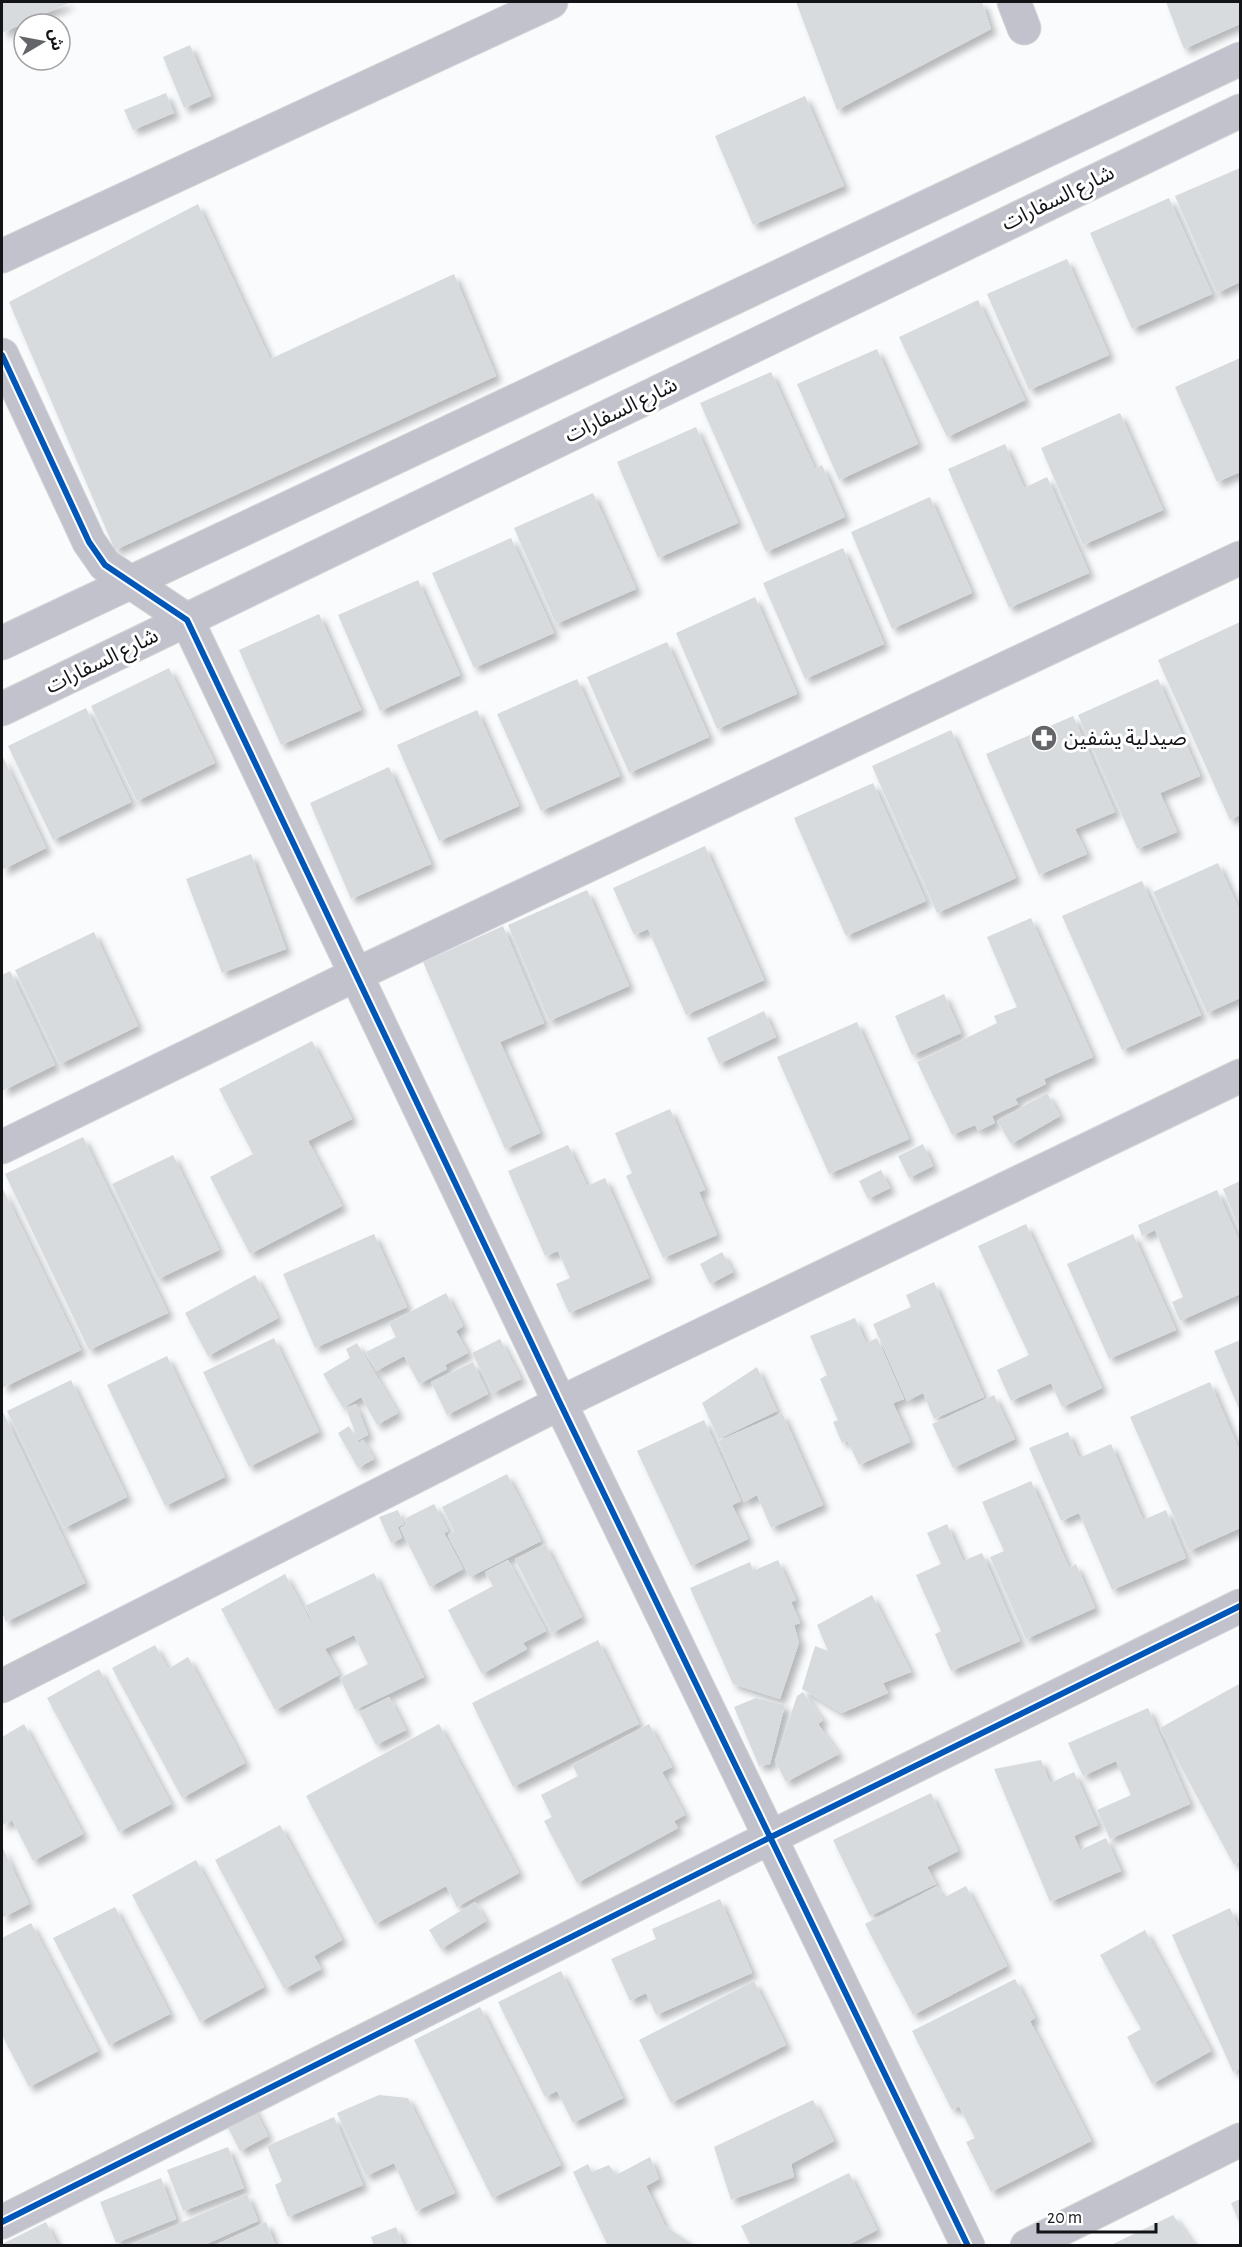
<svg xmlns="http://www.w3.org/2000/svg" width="1242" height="2247" viewBox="0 0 1242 2247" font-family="'Alegreya Sans','Noto Sans Arabic',sans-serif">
  <defs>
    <filter id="shadow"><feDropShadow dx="5.5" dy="5.5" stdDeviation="3" flood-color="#0004"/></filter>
  </defs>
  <rect width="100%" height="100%" fill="#f9fbfd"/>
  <!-- building -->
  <path fill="#d8dbdd" filter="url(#shadow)" d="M2 2H71L2 33Z
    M796 2H982L991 29 837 110Z
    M1166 2H1240V24L1184 49Z
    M190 45 211 96 184 108 163 57Z
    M166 93 174 113 133 130 124 110Z
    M805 96 844 186 753 225 715 136Z
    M1240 168V282L1217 293 1175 196Z
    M1169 198 1212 294 1132 329 1090 233Z
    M198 204 270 359 454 274 496 376 115 550 9 302Z
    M1067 259 1109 355 1029 390 987 294Z
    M978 300 1025 400 947 437 899 337Z
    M877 349 918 444 839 480 797 384Z
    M1240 358V472L1217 482 1175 387Z
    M771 372 815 469 822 465 845 517 766 552 700 403Z
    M1120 413 1163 510 1083 545 1041 448Z
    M696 427 738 523 658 558 617 462Z
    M1005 444 1024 488 1047 477 1089 573 1009 608 948 469Z
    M593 493 636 589 556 624 514 528Z
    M930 497 972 593 892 629 851 532Z
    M511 538 554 633 474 668 432 573Z
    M843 548 884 644 805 679 763 583Z
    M418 580 460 675 380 711 338 615Z
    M755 597 797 694 717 729 676 633Z
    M319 614 361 710 281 745 239 650Z
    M1240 622V815L1230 820 1158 660Z
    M667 642 709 737 629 773 587 677Z
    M169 668 215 763 137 801 91 706Z
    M577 679 620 776 541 811 497 714Z
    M1158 679 1200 776 1160 793 1177 832 1137 849 1078 715Z
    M86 708 131 802 53 840 8 746Z
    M477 710 519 806 439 841 397 745Z
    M1073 716 1115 812 1075 829 1087 854 1039 875 986 754Z
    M951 730 1016 878 937 913 872 766Z
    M2 755 46 848 2 870Z
    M389 767 431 864 351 899 310 803Z
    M873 783 926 901 846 936 794 818Z
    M705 846 764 980 686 1015 648 929 634 935 613 888Z
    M251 854 286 949 222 973 186 879Z
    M1218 863 1240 911V998L1207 1013 1153 892Z
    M1142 881 1201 1015 1122 1050 1062 916Z
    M587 890 629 986 549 1021 508 925Z
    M1031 918 1093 1057 1044 1079 1046 1084 1015 1099 1018 1104 992 1116 995 1123 978 1131 975 1125 952 1135 917 1062 997 1023 994 1016 1017 1007 987 937Z
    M503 926 544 1023 500 1042 540 1133 505 1149 423 962Z
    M94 932 138 1026 60 1064 15 970Z
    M10 971 55 1065 2 1091V975Z
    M944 994 961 1033 912 1055 895 1016Z
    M764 1011 776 1037 719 1064 707 1038Z
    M857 1022 909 1139 829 1174 777 1057Z
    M312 1041 352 1119 308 1141 342 1206 250 1254 210 1177 253 1154 219 1089Z
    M1047 1093 1060 1116 1011 1144 997 1121Z
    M670 1109 705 1190 699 1192 717 1235 663 1258 626 1176 632 1173 615 1133Z
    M83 1137 168 1313 89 1350 5 1174Z
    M923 1144 933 1166 909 1178 898 1156Z
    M568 1145 587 1186 605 1178 649 1278 569 1313 556 1284 570 1278 558 1251 545 1256 508 1171Z
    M173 1155 219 1250 158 1279 112 1184Z
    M881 1170 890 1188 868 1199 859 1181Z
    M1240 1181V1230L1223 1189Z
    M2 1187 81 1350 2 1388Z
    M1217 1190 1240 1243V1294L1180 1321 1172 1302 1183 1297 1155 1230 1142 1236 1138 1225Z
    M1026 1224 1102 1388 1062 1407 1051 1383 1011 1401 997 1370 1029 1355 978 1246Z
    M374 1234 407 1307 315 1348 283 1274Z
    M1133 1234 1176 1330 1109 1359 1067 1264Z
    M722 1252 733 1272 710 1284 700 1264Z
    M255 1275 278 1318 208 1356 185 1313Z
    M934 1282 984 1397 934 1419 923 1393 907 1401 873 1324 911 1307 906 1295Z
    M446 1293 463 1326 456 1331 468 1353 445 1365 447 1369 419 1384 404 1356 376 1371 366 1352 396 1337 389 1323Z
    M855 1318 866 1343 877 1338 904 1399 893 1403 910 1442 859 1465 847 1440 842 1443 833 1422 838 1420 820 1379 827 1375 810 1336Z
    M274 1338 319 1432 249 1467 203 1372Z
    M500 1339 521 1379 493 1393 472 1353Z
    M1240 1340V1411L1214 1351Z
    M357 1343 398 1413 377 1425 361 1397 343 1408 323 1374 350 1358 346 1349Z
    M167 1356 225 1477 165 1506 107 1385Z
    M473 1362 488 1394 447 1415 431 1382Z
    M757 1367 777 1411 719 1439 702 1403Z
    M71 1380 127 1497 64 1528 7 1411Z
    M1210 1382 1240 1452V1528L1189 1551 1130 1417Z
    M994 1395 1015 1439 953 1468 932 1424Z
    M356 1404 368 1435 358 1440 346 1408Z
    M2 1410 85 1583 6 1622 2 1612Z
    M782 1413 823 1505 771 1528 757 1495 744 1502 718 1441Z
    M704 1420 741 1501 732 1505 748 1539 691 1566 637 1451Z
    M349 1426 359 1443 363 1440 374 1459 358 1468 338 1433Z
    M1068 1432 1079 1458 1111 1444 1143 1520 1166 1510 1186 1558 1112 1590 1079 1513 1061 1521 1029 1448Z
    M507 1474 541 1541 470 1577 448 1535 454 1531 442 1507Z
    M1031 1481 1069 1568 1076 1564 1095 1608 1026 1639 990 1557 1004 1551 982 1502Z
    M434 1504 448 1531 444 1533 463 1569 430 1587 400 1528 407 1524 404 1519Z
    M398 1510 404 1524 398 1527 402 1538 391 1543 379 1517Z
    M947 1524 963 1561 982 1553 1020 1641 951 1671 935 1634 941 1631 916 1575 941 1564 927 1533Z
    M545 1544 582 1617 552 1633 515 1559Z
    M508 1560 546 1631 523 1643 527 1649 482 1674 448 1610 493 1586 485 1572Z
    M778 1560 796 1600 791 1602 800 1623 794 1625 799 1643 780 1699 733 1684 690 1588 750 1562 753 1571Z
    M374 1573 424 1677 355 1710 340 1678 368 1664 354 1635 325 1649 339 1675 275 1710 221 1609 285 1574 320 1639 305 1606Z
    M872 1595 911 1672 883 1683 888 1693 842 1713 802 1689 815 1646 828 1651 817 1625Z
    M598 1640 639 1724 513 1787 472 1703Z
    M155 1645 168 1669 188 1657 245 1763 182 1798 112 1668Z
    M99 1669 171 1804 119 1832 47 1698Z
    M1239 1684 1240 1687V1861L1234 1865 1160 1728Z
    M803 1692 823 1720 818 1724 839 1754 786 1782 775 1761 797 1696Z
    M389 1697 406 1730 376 1745 359 1712Z
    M756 1698 785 1705 770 1764 759 1766 734 1707Z
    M1148 1708 1190 1804 1110 1839 1097 1810 1131 1795 1116 1761 1083 1776 1068 1743Z
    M24 1724 83 1834 33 1861 12 1820 3 1825 2 1823V1737Z
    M439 1724 519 1873 457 1907 446 1886 375 1924 306 1796Z
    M649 1724 672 1767 662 1772 685 1815 674 1821 678 1828 577 1883 544 1821 552 1817 541 1795 578 1776 572 1765Z
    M1041 1760 1050 1783 1074 1772 1098 1825 1074 1836 1080 1850 1106 1838 1121 1871 1050 1902 994 1769Z
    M931 1793 958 1851 927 1867 936 1884 870 1916 833 1840Z
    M280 1825 342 1940 314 1956 321 1969 284 1989 215 1860Z
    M2 1846 29 1904 2 1918Z
    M196 1860 264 1987 200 2022 132 1895Z
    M937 1886 943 1898 966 1886 1007 1966 913 2015 865 1924Z
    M720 1899 752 1973 656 2015 646 1993 630 2001 611 1959 656 1939 652 1929Z
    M475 1902 486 1921 441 1949 429 1930Z
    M115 1907 170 2014 109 2045 53 1938Z
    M1230 1908 1240 1932V2068L1233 2072 1172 1935Z
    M31 1923 98 2051 29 2087 2 2035V1938Z
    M1145 1930 1211 2051 1152 2084 1127 2037 1141 2029 1100 1955Z
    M561 1971 623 2098 573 2123 557 2091 545 2097 498 2002Z
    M1015 1979 1035 2018 1030 2021 1091 2141 991 2192 966 2142 975 2138 959 2106 952 2110 912 2031Z
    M754 1981 786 2045 671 2103 639 2040Z
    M480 2007 561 2165 492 2198 414 2040Z
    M379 2095 408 2098 455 2193 416 2211 394 2163 366 2176 337 2113Z
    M813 2100 834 2141 791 2164 794 2177 731 2200 714 2147Z
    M251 2103 268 2136 240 2151 223 2118Z
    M334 2117 363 2185 288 2217 275 2185 282 2181 267 2146Z
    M228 2147 244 2188 183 2211 167 2170Z
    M650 2157 659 2179 646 2186 665 2226 695 2246H608L573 2172 588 2164 592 2172 609 2165 616 2175Z
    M849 2173 877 2230 846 2246H751L741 2226Z
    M161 2178 176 2219 116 2243 100 2202Z
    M247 2194 258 2221 202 2246H128Z
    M1240 2199V2224L1231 2203Z
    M1173 2215 1195 2246H1109Z
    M46 2222 58 2246H2V2244Z
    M266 2222 276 2246H213Z
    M396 2227 404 2246H374L371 2237Z"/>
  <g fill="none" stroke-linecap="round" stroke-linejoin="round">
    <defs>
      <path id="minor" d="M1014 2 1024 28
        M2 256 551 2
        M2 355 89 542 105 565 187 620 560 1403 968 2246
        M2 1686 560 1403 1240 1076
        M2 2222 771 1837 1240 1606
        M1027 2246 1240 2140"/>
      <path id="tertiary" d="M2 643 1240 59
        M2 709 1240 111
        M2 1147 355 975 1240 558"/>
    </defs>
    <!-- minor casing -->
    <use href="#minor" stroke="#d5d6d8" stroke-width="35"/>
    <!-- tertiary casing -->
    <use href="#tertiary" stroke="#d5d6d8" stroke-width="35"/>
    <!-- minor -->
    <use href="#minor" stroke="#c2c2cd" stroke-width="33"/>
    <!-- tertiary -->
    <use href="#tertiary" stroke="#c2c2cd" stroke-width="33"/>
    <defs>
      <path id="cycleway" d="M2 355 89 542 105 565 187 620 560 1403 968 2246
        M2 2222 771 1837 1240 1606"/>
    </defs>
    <!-- cycleway casing -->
    <use href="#cycleway" stroke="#fff" stroke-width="10"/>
    <!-- cycleway -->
    <use href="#cycleway" stroke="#0057b8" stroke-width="6"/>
  </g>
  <!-- icons -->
  <defs>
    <symbol id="pharmacy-disc" viewBox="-11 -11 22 22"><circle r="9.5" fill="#646568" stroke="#fff"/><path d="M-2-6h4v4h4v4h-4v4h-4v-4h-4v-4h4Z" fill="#fff"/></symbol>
  </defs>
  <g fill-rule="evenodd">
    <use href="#pharmacy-disc" x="1029" y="723" width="30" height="30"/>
  </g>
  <g text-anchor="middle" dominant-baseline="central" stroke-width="6" stroke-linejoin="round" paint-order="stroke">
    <!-- street labels -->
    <g font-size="21" fill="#131418" stroke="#fff">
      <text transform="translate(1058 198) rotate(-26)">شارع السفارات</text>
      <text transform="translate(621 410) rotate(-26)">شارع السفارات</text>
      <text transform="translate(102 661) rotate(-26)">شارع السفارات</text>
    </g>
    <!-- poi labels -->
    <g font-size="21" fill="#131418" stroke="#fff" text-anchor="start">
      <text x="1064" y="738">صيدلية يشفين</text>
    </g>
  </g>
  <!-- border -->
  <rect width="1242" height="2247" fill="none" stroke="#131418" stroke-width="6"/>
  <!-- north arrow -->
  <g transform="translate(42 42) rotate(80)"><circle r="28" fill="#ffffff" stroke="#a1a1a3" stroke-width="1.5"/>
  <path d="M0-4.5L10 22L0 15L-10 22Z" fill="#646568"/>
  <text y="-9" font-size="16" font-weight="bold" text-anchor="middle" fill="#131418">ش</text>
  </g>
  <!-- scale -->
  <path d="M1038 2223v9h118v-9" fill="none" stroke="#131418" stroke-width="3"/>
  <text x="1047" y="2223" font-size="18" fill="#131418" stroke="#ffffff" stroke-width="4.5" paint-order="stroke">20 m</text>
</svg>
